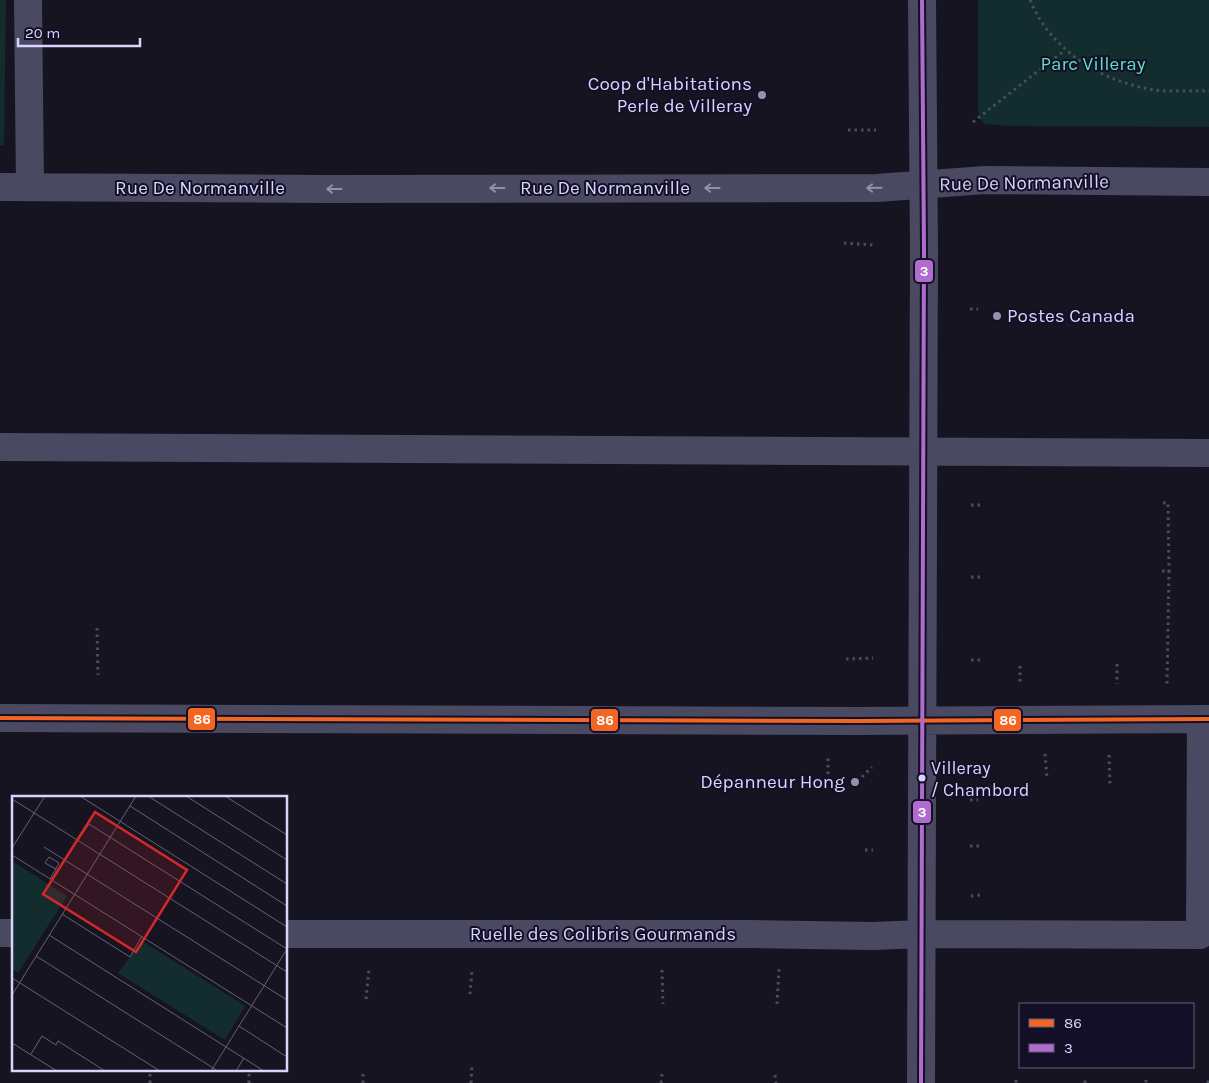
<svg xmlns="http://www.w3.org/2000/svg" width="1209" height="1083" viewBox="0 0 1209 1083" font-family="Karla,sans-serif">
  <rect width="100%" height="100%" fill="#161421"/>
  <!-- green -->
  <path fill="#132c2d" d="M0 0H6L4 145H0Z
    M978 0H1209V127L1008 126 984 124 980 118 978 109Z"/>
  <g fill="none" stroke-linecap="round" stroke-linejoin="round">
    <!-- path -->
    <path stroke="#44505f" stroke-width="3" stroke-dasharray="2.5 4" stroke-linecap="butt" d="M1030 0C1049 47 1096 78 1144 88 1164 93 1188 90 1209 91
      M973 122 1065 50
      M848 130H876
      M844 243 873 245
      M970 309H978
      M1163 503H1168L1169 571
      M971 505H981
      M1162 571H1169L1167 684
      M971 577H981
      M97 628 98 675
      M846 659 873 658
      M971 660H982
      M1117 664V684
      M1020 666V685
      M1045 754 1047 778
      M1109 755 1110 785
      M828 774V757
      M862 777 872 767
      M970 800H978
      M970 846H979
      M865 850H873
      M971 896 980 895
      M662 970 663 1004
      M470 994 472 970
      M366 999 369 969
      M777 1004 779 969
      M775 1075 776 1083
      M1016 1080V1083
      M1146 1080V1083
      M150 1083V1069
      M249 1083V1071
      M363 1083V1070
      M471 1083 472 1064
      M661 1083 662 1074
      M1085 1083V1079
      M1208 1083V1079"/>
    <!-- minor -->
    <path stroke="#4a4962" stroke-width="28" d="M28 0 30 187
      M0 187 324 189 877 188 985 180 1209 182
      M0 447 1209 453
      M0 718 859 721 1209 719
      M0 933H14
      M286 934H751L873 936 921 934 1200 935 1201 719
      M921 1083 924 249 922 0"/>
    <defs>
      <path id="bus-1" d="M0 718 859 721 1209 719"/>
      <path id="bus-2" d="M921 1083 924 249 922 0"/>
    </defs>
    <!-- bus-1 casing -->
    <use href="#bus-1" stroke="#130f26" stroke-width="8"/>
    <!-- bus-2 casing -->
    <use href="#bus-2" stroke="#130f26" stroke-width="8"/>
    <!-- bus-1 -->
    <use href="#bus-1" stroke="#f26522" stroke-width="4"/>
    <!-- bus-2 -->
    <use href="#bus-2" stroke="#b06ccc" stroke-width="4"/>
  </g>
  <!-- one-way arrows -->
  <defs><path id="oneway-shaft" d="M-6 0H5M1.5-3L5.5 0L1.5 3" fill="none" stroke-width="1.6" stroke-linecap="round" stroke-linejoin="round" transform="scale(1.25)"/></defs>
  <g stroke="#928eb0">
    <use href="#oneway-shaft" transform="translate(497 188) rotate(180)"/>
    <use href="#oneway-shaft" transform="translate(712 188) rotate(180)"/>
    <use href="#oneway-shaft" transform="translate(874 188) rotate(179)"/>
    <use href="#oneway-shaft" transform="translate(334 189) rotate(180)"/>
  </g>
  <!-- markers -->
  <g fill="#9591b1" stroke="#130f26" stroke-width="2">
    <circle cx="762" cy="95" r="5"/>
    <circle cx="997" cy="316" r="5"/>
    <circle cx="855" cy="782" r="5"/>
  </g>
  <circle fill="#d9d4ff" stroke="#130f26" stroke-width="2" cx="922" cy="778" r="4.5"/>
  <g text-anchor="middle" dominant-baseline="central" stroke-width="4" stroke-linejoin="round" paint-order="stroke">
    <!-- bus labels -->
    <g font-size="18" fill="#d9d4ff" stroke="#130f26" text-anchor="start">
      <text x="931" y="768">Villeray<tspan x="931" dy="22">/ Chambord</tspan></text>
    </g>
    <!-- park labels -->
    <g font-size="19" fill="#5fe0c0" stroke="#130f26">
      <text x="1093" y="64">Parc Villeray</text>
    </g>
    <!-- poi labels -->
    <g font-size="19" fill="#d9d4ff" stroke="#130f26" text-anchor="end">
      <text x="752" y="84">Coop d'Habitations<tspan x="752" dy="22">Perle de Villeray</tspan></text>
      <text x="1007" y="316" text-anchor="start">Postes Canada</text>
      <text x="845" y="782">Dépanneur Hong</text>
    </g>
    <!-- street labels -->
    <g font-size="19" fill="#d9d4ff" stroke="#130f26">
      <text transform="translate(1024 183) rotate(-1)">Rue De Normanville</text>
      <text x="200" y="188">Rue De Normanville</text>
      <text x="605" y="188">Rue De Normanville</text>
      <text x="603" y="934">Ruelle des Colibris Gourmands</text>
    </g>
  </g>
  <!-- overview -->
  <g transform="translate(12 796)">
    <rect width="275" height="275" fill="#161421"/>
    <path d="M0 65 55 100 6 177 0 173ZM130 145 233 210 213 244 106 177Z" fill="#132c2d"/>
    <path fill="none" stroke="#64617a" stroke-width="1" d="M68 0 275 131M136 0 275 88M174 0 275 64M213 0 275 39M0 3 275 176M118 10 275 110M66 44 77 28 275 153M32 51 275 204M0 52 33 0M0 59 275 232M38 83 44 73 47 67 37 61 33 67 44 73M50 118 118 161 130 140M37 139 252 275M24 160 206 275M0 182 148 275M0 199 124 0M227 230 275 261M0 247 45 275M19 258 30 240 44 249 46 245 93 275M199 275 275 153M224 275 232 262"/>
    <path fill="#d62828" fill-opacity="0.15" stroke="#d62828" stroke-width="2.5" d="M83 16 175 74 124 156 31 98Z"/>
    <rect width="275" height="275" fill="none" stroke="#d9d4ff" stroke-width="2.5"/>
  </g>
  <g stroke="#130f26" stroke-width="2">
    <rect x="914" y="259" width="20" height="24" rx="5" fill="#b06ccc"/>
    <rect x="187" y="707" width="29" height="24" rx="5" fill="#f26522"/>
    <rect x="590" y="708" width="29" height="24" rx="5" fill="#f26522"/>
    <rect x="993" y="708" width="29" height="24" rx="5" fill="#f26522"/>
    <rect x="912" y="800" width="20" height="24" rx="5" fill="#b06ccc"/>
  </g>
  <g font-size="14" text-anchor="middle" font-weight="bold" fill="#fff">
    <text x="924" y="276">3</text>
    <text x="202" y="724">86</text>
    <text x="605" y="725">86</text>
    <text x="1008" y="725">86</text>
    <text x="922" y="817">3</text>
  </g>
  <!-- legend -->
  <rect x="1019" y="1003" width="175" height="65" fill="#130f26" stroke="#625e7d"/>
  <rect x="1029" y="1019" width="25" height="8" fill="#f26522" stroke="#625e7d"/>
  <text x="1064" y="1028" font-size="15" fill="#d9d4ff">86</text>
  <rect x="1029" y="1044" width="25" height="8" fill="#b06ccc" stroke="#625e7d"/>
  <text x="1064" y="1053" font-size="15" fill="#d9d4ff">3</text>
  <!-- scale -->
  <path d="M18 38v8h122v-8" fill="none" stroke="#d9d4ff" stroke-width="2.5"/>
  <text x="25" y="38" font-size="15" fill="#d9d4ff" stroke="#130f26" stroke-width="4" paint-order="stroke">20 m</text>
</svg>
